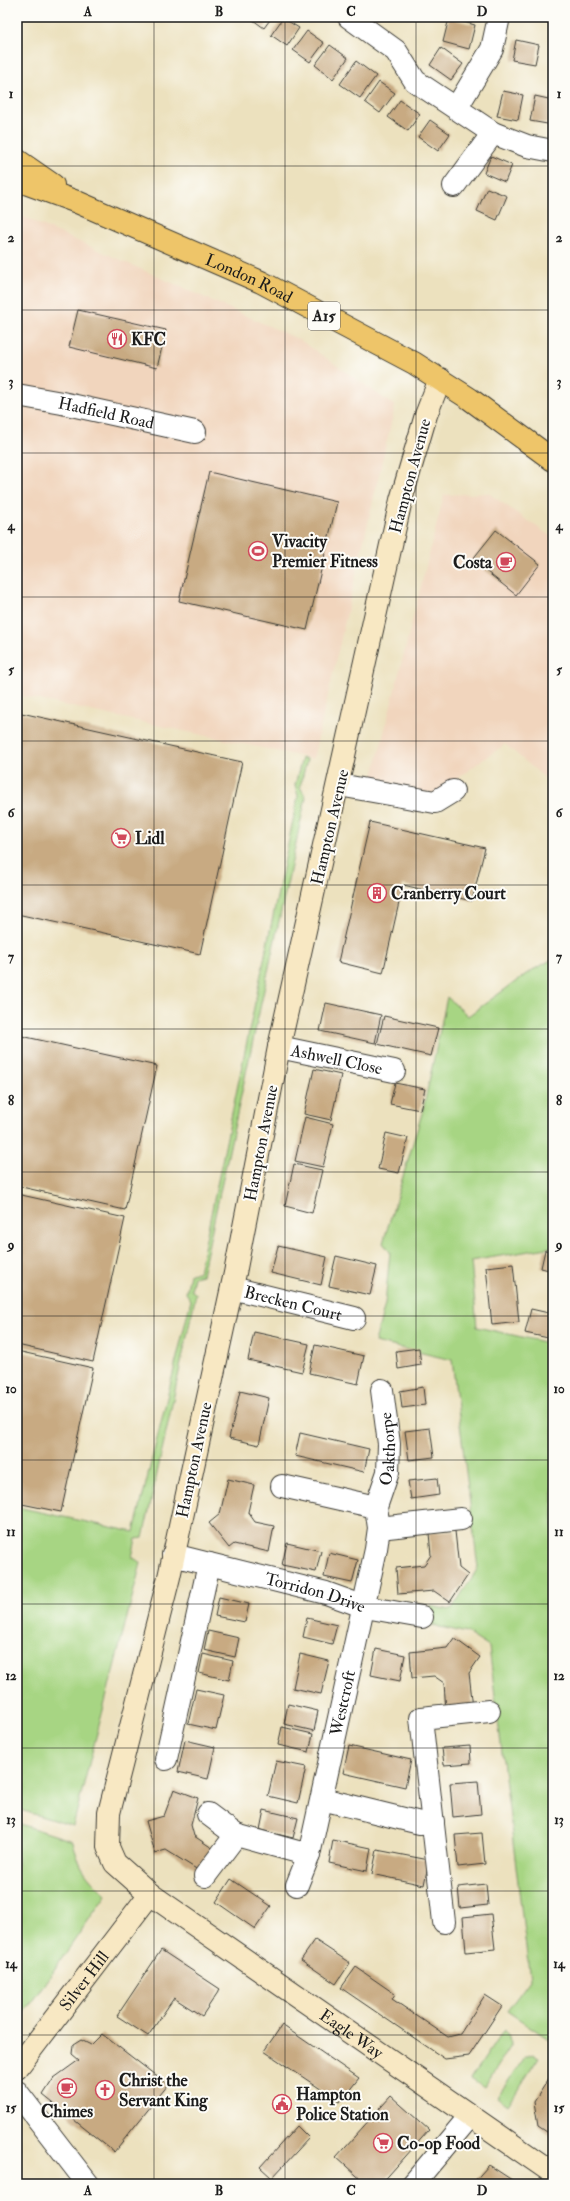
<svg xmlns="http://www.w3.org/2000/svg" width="570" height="2201" viewBox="0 0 570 2201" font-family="'IM FELL Double Pica',serif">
  <rect width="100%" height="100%" fill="#fdfcf7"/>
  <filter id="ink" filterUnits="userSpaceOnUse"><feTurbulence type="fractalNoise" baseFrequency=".025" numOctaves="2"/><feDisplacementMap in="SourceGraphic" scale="8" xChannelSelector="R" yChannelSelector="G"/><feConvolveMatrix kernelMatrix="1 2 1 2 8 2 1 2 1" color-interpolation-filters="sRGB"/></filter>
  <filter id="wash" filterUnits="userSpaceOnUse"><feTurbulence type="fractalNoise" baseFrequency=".012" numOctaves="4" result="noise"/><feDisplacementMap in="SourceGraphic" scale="16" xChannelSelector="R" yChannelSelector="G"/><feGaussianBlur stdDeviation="0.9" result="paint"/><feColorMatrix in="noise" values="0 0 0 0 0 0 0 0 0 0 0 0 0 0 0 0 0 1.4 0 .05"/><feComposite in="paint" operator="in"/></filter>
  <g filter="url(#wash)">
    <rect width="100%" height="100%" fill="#ece1be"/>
    <!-- built -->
    <path fill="#f1d5bd" d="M17 214 300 340 395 406 313 759 17 695Z
      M488 493 553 538V785L505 744 434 795 371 784 444 495Z"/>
    <!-- green -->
    <path fill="#a7d583" stroke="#627850" d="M302 758 307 759 300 787 306 797 202 1275 194 1277 191 1290 196 1294 143 1538 136 1539 132 1557 141 1563 73 1826 17 1809V1507L134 1532 191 1300 186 1293 190 1274 199 1272 298 796 295 785Z
      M553 959V1247L471 1261 477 1327 553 1344V2042L507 2011 530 1980 489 1647 467 1633 427 1624 430 1606 451 1610 478 1568 452 1360 375 1342 385 1304 390 1252 383 1243 423 1110 447 997 468 1016 529 972Z
      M17 1823 73 1841C79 1869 86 1875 106 1895L17 2023Z
      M504 2029 510 2036 511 2046 484 2088 471 2079Z
      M533 2054 539 2057 508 2105 497 2097 525 2057Z"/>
    <g id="blocks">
      <!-- building -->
      <path fill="#c8aa82" d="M249 17H272L264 28Z
        M283 18 299 28 287 46 271 35Z
        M449 18 475 25 469 49 443 42Z
        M307 31 324 43 310 62 293 50Z
        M516 40 539 45 535 64 512 60Z
        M330 45 348 58 333 79 315 65Z
        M441 48 463 64 451 80 430 65Z
        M356 61 376 76 360 98 340 84Z
        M379 82 395 93 380 113 365 102Z
        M503 91 523 95 518 120 497 116Z
        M535 96 553 100V125L530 121Z
        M400 100 420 114 408 131 388 117Z
        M430 120 450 134 438 151 418 137Z
        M491 156 512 165 505 182 484 173Z
        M487 188 507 196 497 220 477 211Z
        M78 310 166 330 157 368 69 347Z
        M209 472 337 502 307 630 179 601Z
        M496 530 540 564 516 595 472 560Z
        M17 712 242 762 200 954 17 914Z
        M370 822 485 848 472 901 403 885 383 973 338 962Z
        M326 1003 381 1015 375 1043 320 1031Z
        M384 1016 438 1028 431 1056 377 1044Z
        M17 1035 157 1066 125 1210 17 1186Z
        M314 1069 341 1075 331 1120 304 1114Z
        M395 1083 425 1089 420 1110 390 1104Z
        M305 1117 333 1124 323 1167 295 1161Z
        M386 1133 408 1138 399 1173 378 1169Z
        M294 1164 322 1170 312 1213 285 1206Z
        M17 1194 125 1218 93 1362 17 1345Z
        M278 1246 327 1257 321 1285 271 1273Z
        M545 1250 553 1252V1271L541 1268Z
        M336 1256 377 1266 370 1295 329 1286Z
        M513 1264 519 1322 492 1325 486 1267Z
        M531 1309 553 1314V1339L525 1333Z
        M254 1332 309 1344 302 1372 248 1360Z
        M315 1345 364 1356 358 1384 309 1373Z
        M419 1348 421 1365 398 1369 396 1351Z
        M17 1351 93 1368 61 1512 17 1503Z
        M423 1387 425 1405 402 1408 400 1391Z
        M240 1391 269 1398 259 1445 229 1438Z
        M430 1428 434 1457 409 1460 405 1431Z
        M300 1433 369 1449 364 1472 295 1456Z
        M437 1478 439 1495 411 1499 408 1481Z
        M228 1479 254 1485 248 1512 255 1522 274 1526 269 1552 234 1544 229 1548 209 1523 220 1514Z
        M455 1531 459 1568 468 1575 450 1602 434 1591 398 1594 396 1568 424 1565 431 1555 429 1533Z
        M287 1543 321 1551 316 1572 282 1565Z
        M329 1553 358 1560 352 1583 324 1577Z
        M219 1597 249 1604 245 1622 215 1616Z
        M307 1618 337 1625 332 1644 303 1637Z
        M208 1631 239 1638 235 1657 204 1650Z
        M454 1638 480 1657 469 1673 473 1708 446 1711 444 1683 434 1676 412 1678 410 1652 447 1648Z
        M376 1649 405 1655 400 1681 371 1675Z
        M203 1654 233 1661 229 1680 199 1673Z
        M300 1654 329 1661 321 1694 293 1688Z
        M196 1689 224 1695 216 1730 188 1724Z
        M288 1704 318 1711 314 1731 284 1724Z
        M282 1727 313 1734 309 1752 278 1745Z
        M185 1740 215 1747 208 1779 178 1772Z
        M349 1746 411 1760 405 1787 343 1773Z
        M470 1746 471 1763 444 1765 442 1748Z
        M276 1761 306 1767 298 1803 268 1796Z
        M478 1781 481 1814 453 1817 450 1783Z
        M174 1789 198 1798 191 1825 194 1836 212 1848 198 1870 166 1850 155 1853 146 1821 164 1816Z
        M264 1810 298 1818 293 1838 260 1830Z
        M482 1833 485 1864 458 1867 455 1835Z
        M333 1840 371 1848 367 1871 329 1863Z
        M377 1850 429 1860 424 1885 372 1874Z
        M231 1879 271 1906 255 1929 216 1902Z
        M486 1884 488 1905 460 1908 458 1887Z
        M491 1914 495 1949 466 1952 463 1917Z
        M315 1940 350 1963 336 1984 301 1960Z
        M161 1950 220 1989 202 2016 174 1998 148 2036 117 2016Z
        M356 1967 395 1994 392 1999 448 2037 460 2034 485 1995 502 2006 469 2056 445 2059 341 1988Z
        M282 2025 359 2078 340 2102 264 2051Z
        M102 2034 168 2085 114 2152 43 2095 54 2078 79 2060 72 2054 73 2045 81 2040 91 2045Z
        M553 2072V2136L538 2126 534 2102Z
        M391 2096 429 2130 381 2184H366L336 2157Z
        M297 2126 309 2138 272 2178 260 2167Z
        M489 2165 518 2184H472Z"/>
    </g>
  </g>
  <g filter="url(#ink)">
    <use href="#blocks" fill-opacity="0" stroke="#3b3a34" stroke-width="1"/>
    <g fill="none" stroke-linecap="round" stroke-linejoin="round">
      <defs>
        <g id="street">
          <path d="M349 17 396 51 415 81 493 133 527 146 553 151"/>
          <path d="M457 107 492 49 499 17"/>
          <path d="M454 186 493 133"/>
          <path id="s1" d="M17 395 62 403 195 432"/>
          <path d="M339 785 435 802 453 791"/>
          <path id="s2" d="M279 1047 394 1071"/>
          <path id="s3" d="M232 1288 354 1318"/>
          <path d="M282 1486 376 1507"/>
          <path d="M379 1528 461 1519"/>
          <path id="s4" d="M173 1555 326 1593 365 1607 422 1617"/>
          <path d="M166 1759 209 1564"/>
          <path d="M322 1799 420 1823 433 1822"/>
          <path d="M208 1814 236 1835 309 1855"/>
          <path d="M205 1876 236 1835"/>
          <path id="s5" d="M297 1885 309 1855 376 1549 379 1528 376 1507 388 1472 389 1444 382 1390"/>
          <path d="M444 1922 421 1718 489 1711"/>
          <path d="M17 2092 88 2184"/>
          <path d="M413 2184 470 2116"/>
        </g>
        <g id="secondary">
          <path id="s6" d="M440 379 426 415 401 500 279 1047 235 1273 169 1577 109 1813 108 1847 115 1863 150 1894 553 2173"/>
          <path id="s7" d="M17 2068 150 1894"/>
        </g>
        <g id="primary">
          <path d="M17 160 53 185"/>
          <path id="s8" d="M17 180 77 202 261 282 414 363 470 399 553 460"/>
        </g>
      </defs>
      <!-- street casing -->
      <use href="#street" stroke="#3b3a34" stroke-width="24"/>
      <!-- secondary casing -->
      <use href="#secondary" stroke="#3b3a34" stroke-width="24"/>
      <!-- primary casing -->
      <use href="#primary" stroke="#3b3a34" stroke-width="24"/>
      <!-- street -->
      <use href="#street" stroke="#fff" stroke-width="22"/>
      <!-- secondary -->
      <use href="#secondary" stroke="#f8e8c3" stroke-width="22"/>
      <!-- primary -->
      <use href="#primary" stroke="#eec569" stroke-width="22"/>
    </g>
  </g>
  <!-- grid -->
  <path fill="none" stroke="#1c1c1c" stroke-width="1" stroke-opacity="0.55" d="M154 17V2184M285 17V2184M416 17V2184M17 166H553M17 310H553M17 453H553M17 597H553M17 741H553M17 885H553M17 1029H553M17 1172H553M17 1316H553M17 1460H553M17 1604H553M17 1748H553M17 1891H553M17 2035H553"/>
  <!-- icons -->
  <defs>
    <symbol id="restaurant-ring" viewBox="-11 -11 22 22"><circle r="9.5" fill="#fdfcf7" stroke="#d1495b" stroke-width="1.5"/><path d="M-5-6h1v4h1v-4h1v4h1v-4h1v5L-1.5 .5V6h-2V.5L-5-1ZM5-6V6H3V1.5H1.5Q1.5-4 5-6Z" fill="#d1495b"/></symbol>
    <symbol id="stadium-ring" viewBox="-11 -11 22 22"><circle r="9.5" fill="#fdfcf7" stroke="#d1495b" stroke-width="1.5"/><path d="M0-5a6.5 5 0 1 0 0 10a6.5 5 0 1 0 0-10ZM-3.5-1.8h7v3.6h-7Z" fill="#d1495b"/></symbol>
    <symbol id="cafe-ring" viewBox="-11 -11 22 22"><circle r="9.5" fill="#fdfcf7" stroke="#d1495b" stroke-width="1.5"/><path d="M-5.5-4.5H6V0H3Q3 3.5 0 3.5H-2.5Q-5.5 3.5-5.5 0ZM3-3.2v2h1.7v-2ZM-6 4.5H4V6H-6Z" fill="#d1495b"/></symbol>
    <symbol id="supermarket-ring" viewBox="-11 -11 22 22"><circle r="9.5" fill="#fdfcf7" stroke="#d1495b" stroke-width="1.5"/><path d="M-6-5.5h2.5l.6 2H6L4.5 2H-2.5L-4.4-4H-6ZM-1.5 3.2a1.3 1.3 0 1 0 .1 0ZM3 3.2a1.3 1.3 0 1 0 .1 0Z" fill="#d1495b"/></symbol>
    <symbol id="building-ring" viewBox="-11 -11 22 22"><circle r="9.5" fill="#fdfcf7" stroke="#d1495b" stroke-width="1.5"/><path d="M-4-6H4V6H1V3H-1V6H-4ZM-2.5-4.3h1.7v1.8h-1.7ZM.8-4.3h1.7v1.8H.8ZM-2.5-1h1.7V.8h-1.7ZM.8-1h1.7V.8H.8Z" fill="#d1495b"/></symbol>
    <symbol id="church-ring" viewBox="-11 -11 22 22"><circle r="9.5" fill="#fdfcf7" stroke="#d1495b" stroke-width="1.5"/><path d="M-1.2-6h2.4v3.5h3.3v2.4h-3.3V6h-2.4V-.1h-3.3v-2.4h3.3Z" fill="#d1495b"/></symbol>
    <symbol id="civic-ring" viewBox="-11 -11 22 22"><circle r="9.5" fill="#fdfcf7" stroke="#d1495b" stroke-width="1.5"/><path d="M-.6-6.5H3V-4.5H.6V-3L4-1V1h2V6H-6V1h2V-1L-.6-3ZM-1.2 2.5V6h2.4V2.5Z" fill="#d1495b"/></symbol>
  </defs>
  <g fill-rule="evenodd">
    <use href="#restaurant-ring" x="106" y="328" width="22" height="22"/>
    <use href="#stadium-ring" x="247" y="540" width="22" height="22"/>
    <use href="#cafe-ring" x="495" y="551" width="22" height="22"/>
    <use href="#supermarket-ring" x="110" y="827" width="22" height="22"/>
    <use href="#building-ring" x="366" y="882" width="22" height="22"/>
    <use href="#cafe-ring" x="56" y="2077" width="22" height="22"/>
    <use href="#church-ring" x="94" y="2079" width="22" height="22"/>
    <use href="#civic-ring" x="271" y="2093" width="22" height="22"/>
    <use href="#supermarket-ring" x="372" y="2132" width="22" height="22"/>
  </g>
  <g text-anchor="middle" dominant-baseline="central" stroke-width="4" stroke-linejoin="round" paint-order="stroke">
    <!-- shield labels -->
    <rect fill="#fdfcf7" stroke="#605f5e" stroke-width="1" x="308" y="302" width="32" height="28" rx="3"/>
    <g font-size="16" font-weight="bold" fill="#1c1c1c">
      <text x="324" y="316">A15</text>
    </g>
    <!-- street labels -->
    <g font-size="17" fill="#1c1c1c" stroke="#fdfcf7">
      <text stroke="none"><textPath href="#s8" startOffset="252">London Road</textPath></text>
      <text stroke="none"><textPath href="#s1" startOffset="91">Hadfield Road</textPath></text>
      <text transform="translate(410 476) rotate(-75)">Hampton Avenue</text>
      <text transform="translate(330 827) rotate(-77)">Hampton Avenue</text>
      <text stroke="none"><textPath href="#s2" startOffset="59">Ashwell Close</textPath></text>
      <text transform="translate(261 1143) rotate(-79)">Hampton Avenue</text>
      <text stroke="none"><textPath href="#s3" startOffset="63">Brecken Court</textPath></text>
      <text stroke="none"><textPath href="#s5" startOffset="448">Oakthorpe</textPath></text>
      <text transform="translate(194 1460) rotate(-78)">Hampton Avenue</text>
      <text stroke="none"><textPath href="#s4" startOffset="147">Torridon Drive</textPath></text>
      <text stroke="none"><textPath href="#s5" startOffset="188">Westcroft</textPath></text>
      <text stroke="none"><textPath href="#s7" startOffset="110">Silver Hill</textPath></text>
      <text stroke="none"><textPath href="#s6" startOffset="1816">Eagle Way</textPath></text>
    </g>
    <!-- poi labels -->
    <g font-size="17" font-weight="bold" fill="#1c1c1c" stroke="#fdfcf7" text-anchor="start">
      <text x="131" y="339">KFC</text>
      <text x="272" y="541">Vivacity<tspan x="272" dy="20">Premier Fitness</tspan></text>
      <text x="492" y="562" text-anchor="end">Costa</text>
      <text x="135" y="838">Lidl</text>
      <text x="391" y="893">Cranberry Court</text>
      <text x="119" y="2080">Christ the<tspan x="119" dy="20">Servant King</tspan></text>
      <text x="296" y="2094">Hampton<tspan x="296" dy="20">Police Station</tspan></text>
      <text x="67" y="2111" text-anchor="middle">Chimes</text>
      <text x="397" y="2143">Co-op Food</text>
    </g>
  </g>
  <!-- margin -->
  <rect width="570" height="2201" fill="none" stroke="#fdfcf7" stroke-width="44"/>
  <rect x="22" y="22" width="526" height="2157" fill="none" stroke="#1c1c1c" stroke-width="1.5"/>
  <g font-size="13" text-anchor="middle" font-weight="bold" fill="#1c1c1c">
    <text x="88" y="16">A</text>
    <text x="219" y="16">B</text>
    <text x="351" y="16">C</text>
    <text x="482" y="16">D</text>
    <text x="11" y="98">1</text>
    <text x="559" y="98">1</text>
    <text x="11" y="242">2</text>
    <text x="559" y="242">2</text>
    <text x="11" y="386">3</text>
    <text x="559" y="386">3</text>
    <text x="11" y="530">4</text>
    <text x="559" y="530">4</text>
    <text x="11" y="674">5</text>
    <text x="559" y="674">5</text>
    <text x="11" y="817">6</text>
    <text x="559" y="817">6</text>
    <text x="11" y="961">7</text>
    <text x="559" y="961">7</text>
    <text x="11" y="1105">8</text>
    <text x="559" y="1105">8</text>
    <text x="11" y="1249">9</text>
    <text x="559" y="1249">9</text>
    <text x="11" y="1393">10</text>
    <text x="559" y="1393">10</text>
    <text x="11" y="1536">11</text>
    <text x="559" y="1536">11</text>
    <text x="11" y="1680">12</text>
    <text x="559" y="1680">12</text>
    <text x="11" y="1824">13</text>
    <text x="559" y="1824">13</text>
    <text x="11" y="1968">14</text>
    <text x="559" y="1968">14</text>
    <text x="11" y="2112">15</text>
    <text x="559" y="2112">15</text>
    <text x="88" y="2195">A</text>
    <text x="219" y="2195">B</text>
    <text x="351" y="2195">C</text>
    <text x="482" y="2195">D</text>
  </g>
</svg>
